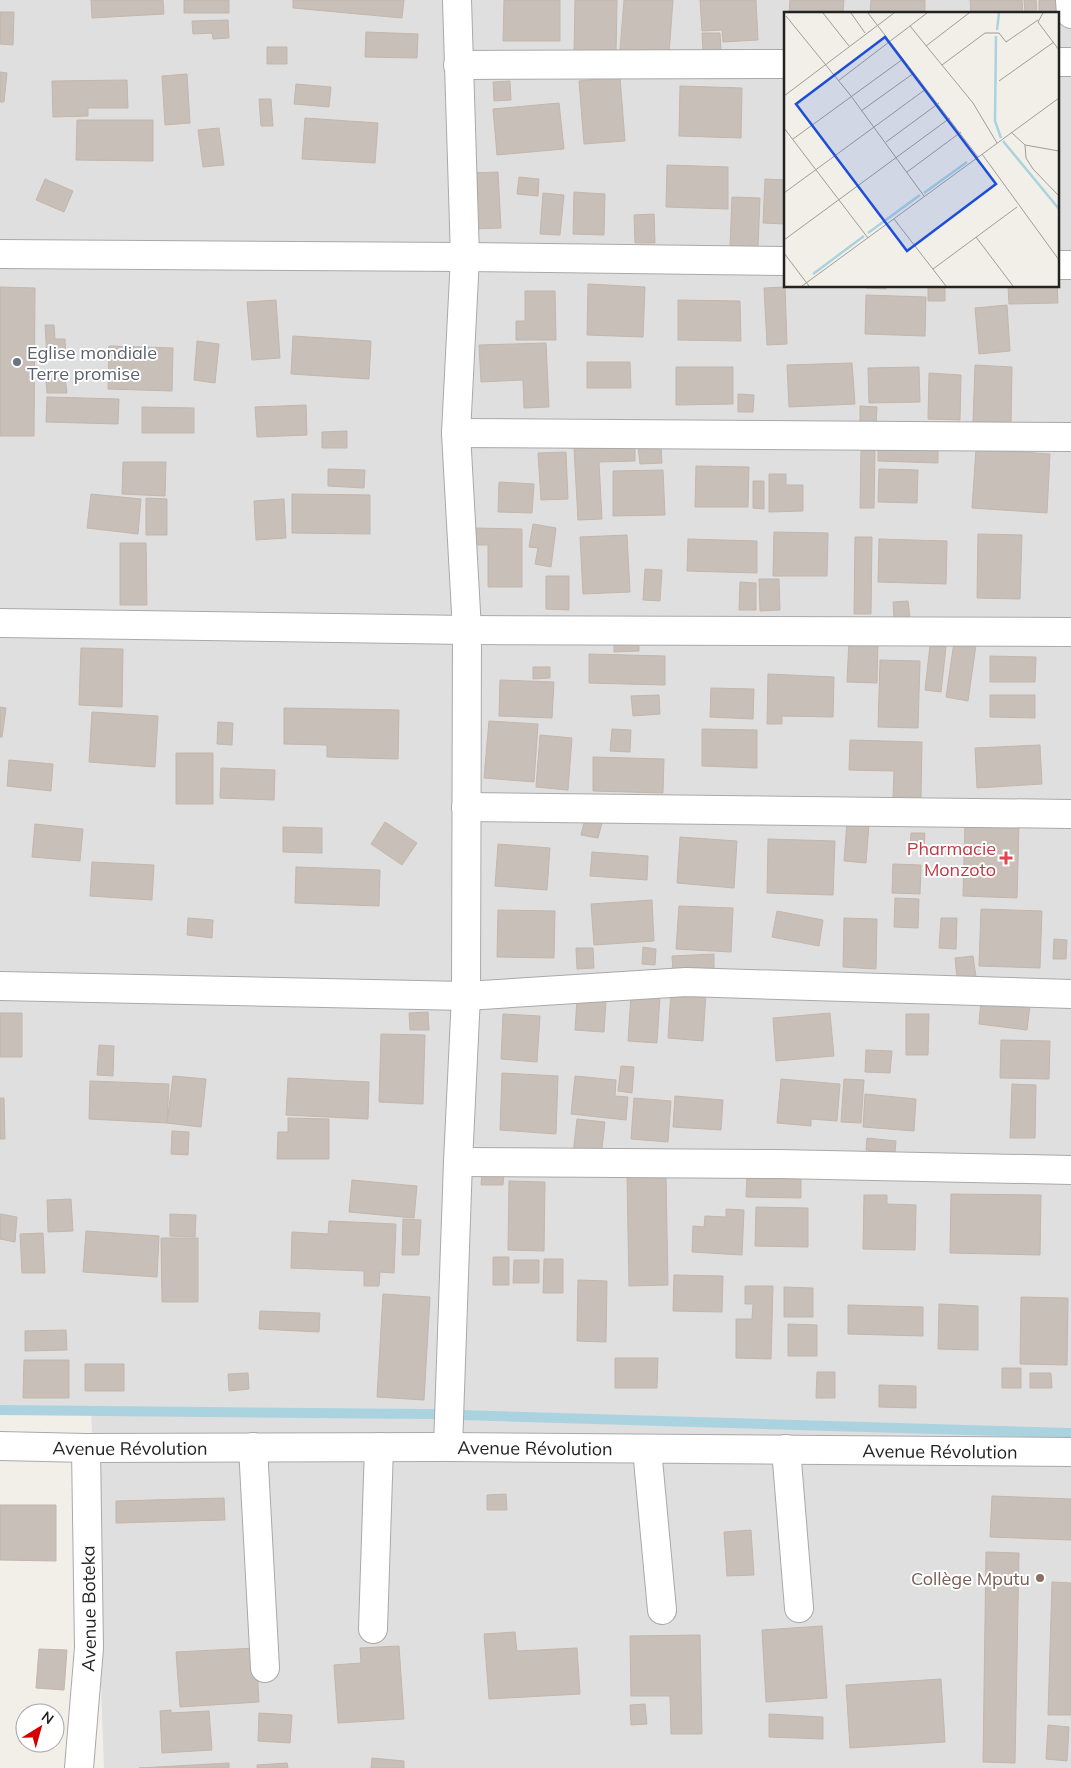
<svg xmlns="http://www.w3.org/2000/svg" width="1071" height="1768" viewBox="0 0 1071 1768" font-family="Mulish,sans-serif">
  <rect width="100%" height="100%" fill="#f2efe9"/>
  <!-- residential -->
  <path fill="#e0dfdf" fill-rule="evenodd" d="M0 0H1071V1768H104L91 1408 0 1406ZM785 14H1057V286H785Z"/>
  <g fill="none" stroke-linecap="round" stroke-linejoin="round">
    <!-- stream -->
    <path stroke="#aad3df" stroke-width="10" d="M0 1410 427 1414 1071 1433"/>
  </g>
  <!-- building -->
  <path fill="#c7bfb8" stroke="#c4b6ab" d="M91 0H163L164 14 92 18Z
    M184 0H229V13H184Z
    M293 0H404L402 18 293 8Z
    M504 0H560V41H503Z
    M575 0H617L616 54 574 52Z
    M624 0H673L669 54 620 50Z
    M700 0H756L758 40 723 42 722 30 702 31Z
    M790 0H844L843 14H789Z
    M871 0H925V14H870Z
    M970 0H1022L1023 14H971Z
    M1024 0H1036L1037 14H1025Z
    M1039 0H1057V14H1039Z
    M0 12H14L13 45 0 44Z
    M228 20 229 38 213 39 212 33 193 34 192 21Z
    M366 32 418 34 417 58 365 57Z
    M702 33H720L721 50 703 51Z
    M267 47H287V64H267Z
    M0 72 7 73 4 102H0Z
    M187 74 190 123 165 125 162 76Z
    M620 77 625 141 584 144 579 81Z
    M127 80 128 108H88V116L53 117 52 81Z
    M510 81 511 100 494 101 493 82Z
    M296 84 331 87 329 107 294 104Z
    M680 86 742 88 741 138 679 136Z
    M259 99H271L273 126H261Z
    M559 103 564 149 497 155 493 109Z
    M305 118 378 123 375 163 302 159Z
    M77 120H153V161L76 160Z
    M219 128 224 165 203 167 198 130Z
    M667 165 728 167V209L666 207Z
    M498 172 501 228 471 229 468 173Z
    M519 177 539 179 538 196 517 194Z
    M45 179 73 191 64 212 36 200Z
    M765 179 785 180V224L763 223Z
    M574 192 605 194 604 235 573 234Z
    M543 193 564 195 560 235 540 234Z
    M732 197 760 198 758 248 730 247Z
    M654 214 655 243H635L634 215Z
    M1057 282 1058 303 1009 304 1008 286H1057Z
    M588 284 645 287 643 337 587 335Z
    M866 286H886V289L866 288Z
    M928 286H945V301H928Z
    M0 287 35 288 34 436H0Z
    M785 287 787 344 767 345 764 288Z
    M525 291H555L556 340H516V321H525Z
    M866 295 926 297 925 336 865 334Z
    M276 300 280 358 252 360 247 302Z
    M678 300 740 301 741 341 678 340Z
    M1007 305 1010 351 979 354 975 308Z
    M45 325H54L55 339H65L66 357 47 358Z
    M293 336 371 341 369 379 291 374Z
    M197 341 219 344 215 383 194 380Z
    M546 343 549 407 524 408 523 380 481 382 479 345Z
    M109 346 173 348 172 391 108 389Z
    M587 362H630L631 388H587Z
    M852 363 855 404 789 407 787 365Z
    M975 365 1012 367 1011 423 973 422Z
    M676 367H733V404L676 405Z
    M919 367 920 402 869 403 868 368Z
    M929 373 961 375 960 420 928 419Z
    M65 378 67 393H47L46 379Z
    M738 394 754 395 753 412H738Z
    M47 397 119 399 118 424 46 422Z
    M306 405 307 435 257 437 255 407Z
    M860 406 877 407 876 424 860 423Z
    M142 407 194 408V433H142Z
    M347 431V448H322V432Z
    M878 444 938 446V463L878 461Z
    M635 446V461L599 462 602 519 578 520 574 448Z
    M661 446 662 463 640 464 638 447Z
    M976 449 1050 454 1047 513 972 508Z
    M861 451H875L874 508H860Z
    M566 452 568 499 541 500 538 453Z
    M123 462H166L165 496 122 494Z
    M696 466 749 467 748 507H695Z
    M328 469 365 470 364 488 328 486Z
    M879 469 918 470 917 503 878 502Z
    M663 470 665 515 613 516V471Z
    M769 474H786V485H803V511L769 512Z
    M753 481H764V509L753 508Z
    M499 482 534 484 532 513 498 512Z
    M91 494 141 499 138 534 87 528Z
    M292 494 370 495V534L292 533Z
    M146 498 167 499V535H146Z
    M284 499 286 538 256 540 254 501Z
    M533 524 556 528 551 567 535 564 538 548 529 547Z
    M473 528 522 529V587H488V545H472Z
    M774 532 828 533 827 576H773Z
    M978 534 1022 535 1020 599 977 598Z
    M627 535 630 592 583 594 580 537Z
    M855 537H872L871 614H854Z
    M688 539 757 541V573L687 571Z
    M879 539 947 541 946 584 878 582Z
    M120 543H146L147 605H120Z
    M645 569 662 570 660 601 643 600Z
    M546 576H569V610L546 609Z
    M759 579H779L780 610 760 611Z
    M740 582 756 583V610H739Z
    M908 601 910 618 894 619 893 602Z
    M849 639 878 640 877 683 847 682Z
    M614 641H639V651L614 652Z
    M954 642 976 645 968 701 946 697Z
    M930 645 946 647 941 692 925 690Z
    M81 648 123 649 122 707 79 705Z
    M589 654 665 656V685L589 683Z
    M990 656 1036 657 1035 682H990Z
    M880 660 920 661 918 728 878 727Z
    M533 667H550V678L533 679Z
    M768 674 834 677 833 717 782 716V724H767Z
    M500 680 554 682 552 718 499 716Z
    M711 688 754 689 753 719 710 717Z
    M659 695 660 714 633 716 631 696Z
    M990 695H1035V718L990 717Z
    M0 707 6 708 2 737H0Z
    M284 708 399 710 398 759 327 757V745L284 744Z
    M92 712 158 716 155 767 89 762Z
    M489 721 538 724 534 782 484 778Z
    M218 722 233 723 232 745 217 744Z
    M612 729 631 730 630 752 610 751Z
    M702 729 757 730V768L702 766Z
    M540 735 572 738 568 790 536 787Z
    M850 740 922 742 921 797H893L894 771 849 770Z
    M1040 745 1042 784 977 788 975 748Z
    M176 753H213V804H176Z
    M593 757 664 759 663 793 593 791Z
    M9 760 53 764 51 791 7 786Z
    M221 768 275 770 274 800 220 798Z
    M585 819 602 823 598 838 581 835Z
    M385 822 417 843 402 865 371 844Z
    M847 822 869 824 866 863 844 861Z
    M965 822 1019 824 1017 898 963 896Z
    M35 824 83 829 80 861 32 857Z
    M283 827 322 828V853L283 852Z
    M911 833H925L924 850 910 849Z
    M680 837 737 841 734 888 677 883Z
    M768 839 835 841 833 895 767 893Z
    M498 844 550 848 547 890 495 886Z
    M592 852 648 856 647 880 590 876Z
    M92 862 154 865 152 900 90 896Z
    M893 864 921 865 920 894 892 893Z
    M296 867 380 870 379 906 295 903Z
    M895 898 919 899 918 928 894 927Z
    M652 900 654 941 594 945 591 904Z
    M679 906 733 908 731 952 676 949Z
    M981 909 1042 911 1040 968 979 966Z
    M498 910 555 911 554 958 497 957Z
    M777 911 823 920 819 946 772 937Z
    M188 918 213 920 212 938 187 935Z
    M844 918 877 919 876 969 843 967Z
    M941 918H957L956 949 939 948Z
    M1054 939 1067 940 1066 959H1053Z
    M643 947 656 949 655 965 642 964Z
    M576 948H593L594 968 577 969Z
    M714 954V972L673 974 672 956Z
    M973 956 976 977 957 979 955 958Z
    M671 990 706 992 703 1041 668 1038Z
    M631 995 660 997 657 1043 628 1041Z
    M577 999 606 1001 604 1032 575 1030Z
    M981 1000 1030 1006 1027 1030 979 1024Z
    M428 1012 429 1030H410L409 1013Z
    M0 1013H22V1057H0Z
    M830 1013 834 1056 776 1061 773 1018Z
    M503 1014 540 1016 537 1062 501 1059Z
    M906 1014H929L928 1055H906Z
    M381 1034 425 1035 423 1104 379 1102Z
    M1001 1040 1050 1041 1049 1079 1000 1078Z
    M99 1045 114 1046 113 1076 97 1075Z
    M866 1050 892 1051 890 1073 865 1072Z
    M621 1066 634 1067 632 1093 618 1091Z
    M502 1073 558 1076 556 1134 500 1130Z
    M173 1076 206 1079 201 1127 167 1123Z
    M575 1076 616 1080 615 1096 628 1097 626 1120 571 1114Z
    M288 1078 369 1082 368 1119 286 1115Z
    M781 1079 840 1084 837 1121 811 1119V1126L777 1123Z
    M844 1079 864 1080 861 1123 841 1122Z
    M90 1081 169 1084 167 1123 89 1119Z
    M1012 1084 1036 1085 1035 1138H1010Z
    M865 1094 916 1099 914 1131 863 1127Z
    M675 1096 723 1100 721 1130 673 1127Z
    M0 1098H4L5 1139H0Z
    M634 1098 671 1101 668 1142 631 1139Z
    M288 1118 329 1119V1159H277L278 1132H288Z
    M577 1119 605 1122 601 1157 573 1154Z
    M172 1131 189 1132 188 1155 171 1154Z
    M867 1138 896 1141 895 1153 866 1150Z
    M482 1171H504L503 1185H481Z
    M747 1174 801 1175V1198L746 1197Z
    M627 1176H666L668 1285 629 1286Z
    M352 1180 417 1186 414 1218 349 1212Z
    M509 1181 545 1182 544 1251 508 1250Z
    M951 1194 1041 1195 1040 1255 950 1253Z
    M864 1195H887V1204L916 1205 915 1250 863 1249Z
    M71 1199 73 1231 48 1232 47 1200Z
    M756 1207 808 1208V1247L755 1246Z
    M726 1209 744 1210 742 1255 692 1252 693 1226 704 1227 705 1216 726 1217Z
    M0 1214 17 1217 15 1242 0 1239Z
    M170 1214 196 1215 195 1237 170 1236Z
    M403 1219 421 1220 419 1255H402Z
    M329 1221 396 1224 394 1273 380 1272 379 1286H364V1271L291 1268 292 1232 328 1234Z
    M86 1231 159 1236 157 1277 83 1272Z
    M43 1233 45 1273H22L20 1234Z
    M161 1238H198V1302H162Z
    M493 1257H509V1285H493Z
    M544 1259H563V1293H543Z
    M514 1260H539V1283H513Z
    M674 1275 723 1276 722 1312 673 1311Z
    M578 1280 607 1281 606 1342 577 1341Z
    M745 1286H773L771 1359 736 1358V1319H752L753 1304H745Z
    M784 1287 813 1288V1317H784Z
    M383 1294 430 1297 424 1400 377 1397Z
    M1021 1297 1068 1298 1067 1365 1020 1364Z
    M939 1304 978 1306V1350L938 1349Z
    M848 1305 923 1307V1336L848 1334Z
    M260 1311 320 1313 319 1332 259 1329Z
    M788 1324 817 1325V1356H788Z
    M66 1330 67 1350 25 1351V1331Z
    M615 1358H658L657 1388H615Z
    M24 1360H69V1398H23Z
    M85 1364H124V1391H85Z
    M1002 1368H1021V1388H1002Z
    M817 1372H835V1398H816Z
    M248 1373 249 1389 229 1391 228 1374Z
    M1030 1373H1051L1052 1388H1030Z
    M879 1385 916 1386V1408L879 1407Z
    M506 1494 507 1510H487V1495Z
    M992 1496 1071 1499V1540L990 1537Z
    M224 1498 225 1520 116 1523V1501Z
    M0 1505H56V1561L0 1560Z
    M751 1530 754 1575 727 1576 724 1532Z
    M986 1552 1019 1553 1015 1763 983 1762Z
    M1052 1582 1071 1583V1715H1048Z
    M822 1626 827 1698 766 1702 762 1630Z
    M515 1632 517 1651 577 1648 580 1694 489 1699 484 1634Z
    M700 1635 702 1734H671L670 1696H631L630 1636Z
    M399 1646 404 1719 338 1723 334 1665 361 1663 360 1648Z
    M256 1648 259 1702 180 1707 176 1652Z
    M39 1649 67 1650 64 1690 36 1688Z
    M941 1679 945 1742 850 1748 846 1685Z
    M645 1704 647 1724 631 1725 630 1705Z
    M171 1710V1713L209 1711 212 1750 162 1753 160 1711Z
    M259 1713 292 1715 290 1743 258 1741Z
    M769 1714 823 1717V1739L769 1737Z
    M1048 1725 1069 1727 1067 1761 1046 1759Z
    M372 1758 404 1761V1768H371Z
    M229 1763V1768H139Z
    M287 1763 288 1768H257V1765Z"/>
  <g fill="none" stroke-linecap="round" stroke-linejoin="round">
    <defs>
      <g id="minor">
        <path d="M1070 0 1071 14"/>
        <path d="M1057 62H1071"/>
        <path d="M458 65 785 64"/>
        <path d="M0 254 465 257 785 261"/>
        <path d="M1057 265H1071"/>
        <path d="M456 433 1071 437"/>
        <path d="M0 623 467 630 1071 632"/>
        <path d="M466 807 1071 814"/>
        <path d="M0 986 466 996 686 982 1071 994"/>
        <path d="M458 1162 779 1164 1071 1170"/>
        <path id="s1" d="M0 1446 86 1448 448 1447 1071 1452"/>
        <path d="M253 1447 265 1668"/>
        <path d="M448 1447 458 1162 466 996 467 630 456 433 465 257 457 0"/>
        <path d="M647 1449 662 1610"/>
        <path d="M786 1449 799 1608"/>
        <path d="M373 1629 379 1447"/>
        <path id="s2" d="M79 1768 89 1648 86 1448"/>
      </g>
    </defs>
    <!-- minor casing -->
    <use href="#minor" stroke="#a9a9a9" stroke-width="30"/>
    <!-- minor -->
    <use href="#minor" stroke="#fff" stroke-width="28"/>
  </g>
  <!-- markers -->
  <circle fill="#6b7280" stroke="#fff" stroke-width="2" cx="17" cy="362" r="5"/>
  <path fill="#e0444e" stroke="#fff" stroke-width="2" d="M1003.5 850.5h5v5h5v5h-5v5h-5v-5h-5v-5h5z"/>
  <circle fill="#8d6e63" stroke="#fff" stroke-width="2" cx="1040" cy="1578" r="5"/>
  <g text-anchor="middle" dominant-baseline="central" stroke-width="4" stroke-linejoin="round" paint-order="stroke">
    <!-- worship labels -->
    <g font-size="18" fill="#5b616d" stroke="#fff" text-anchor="start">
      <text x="27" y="352">Eglise mondiale<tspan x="27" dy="21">Terre promise</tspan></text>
    </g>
    <!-- health labels -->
    <g font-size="18" fill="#be3a42" stroke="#fff" text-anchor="end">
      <text x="996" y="848">Pharmacie<tspan x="996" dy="21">Monzoto</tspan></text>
    </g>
    <!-- street labels -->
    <g font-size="18" fill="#222" stroke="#fff">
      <text stroke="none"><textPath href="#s1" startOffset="130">Avenue Révolution</textPath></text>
      <text stroke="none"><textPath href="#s1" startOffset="535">Avenue Révolution</textPath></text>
      <text stroke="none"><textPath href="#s1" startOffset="940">Avenue Révolution</textPath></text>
      <text stroke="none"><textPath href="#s2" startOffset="160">Avenue Boteka</textPath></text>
    </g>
    <!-- education labels -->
    <g font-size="18" fill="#785e54" stroke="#fff" text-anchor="end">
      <text x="1030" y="1578">Collège Mputu</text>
    </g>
  </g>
  <!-- overview -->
  <g transform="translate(784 12)">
    <rect width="275" height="275" fill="#f2efe9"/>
    <path fill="none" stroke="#aad3df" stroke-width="2.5" d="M213 18 215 1M212 24 211 109 217 126M219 129 275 197M140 181 183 150M84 221 136 183M29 262 80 224"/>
    <path fill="none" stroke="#9f9d99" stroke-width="1" d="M39 1 65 34M67 1 81 21M84 1 194 145M259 1 254 10 275 38M2 4 67 84 140 184M126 14 189 91 213 131M142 34 185 1M158 53 201 21H215L222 30 254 8M54 69 143 1M215 69 270 30M0 84 110 1M77 99 130 61M0 116 84 226M227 120 241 133 275 139M9 127 119 47M102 130 155 91M241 133 242 146 249 157 275 184M198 142 275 248M123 160 177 120M0 181 142 77M110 207 162 274M192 225 229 274M0 228 166 106M0 241 25 274M149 257 233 195M18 274 275 86"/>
    <path fill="#1d4ed8" fill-opacity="0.15" stroke="#1d4ed8" stroke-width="2.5" d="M101 25 212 172 123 239 12 92Z"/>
    <rect width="275" height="275" fill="none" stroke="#222" stroke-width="2.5"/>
  </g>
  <!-- north arrow -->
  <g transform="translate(40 1728) rotate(37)"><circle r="24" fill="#ffffff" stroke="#a7a7a7"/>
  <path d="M0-4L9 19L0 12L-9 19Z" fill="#d40000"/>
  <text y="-8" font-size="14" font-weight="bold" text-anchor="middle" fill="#222222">N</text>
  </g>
</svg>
